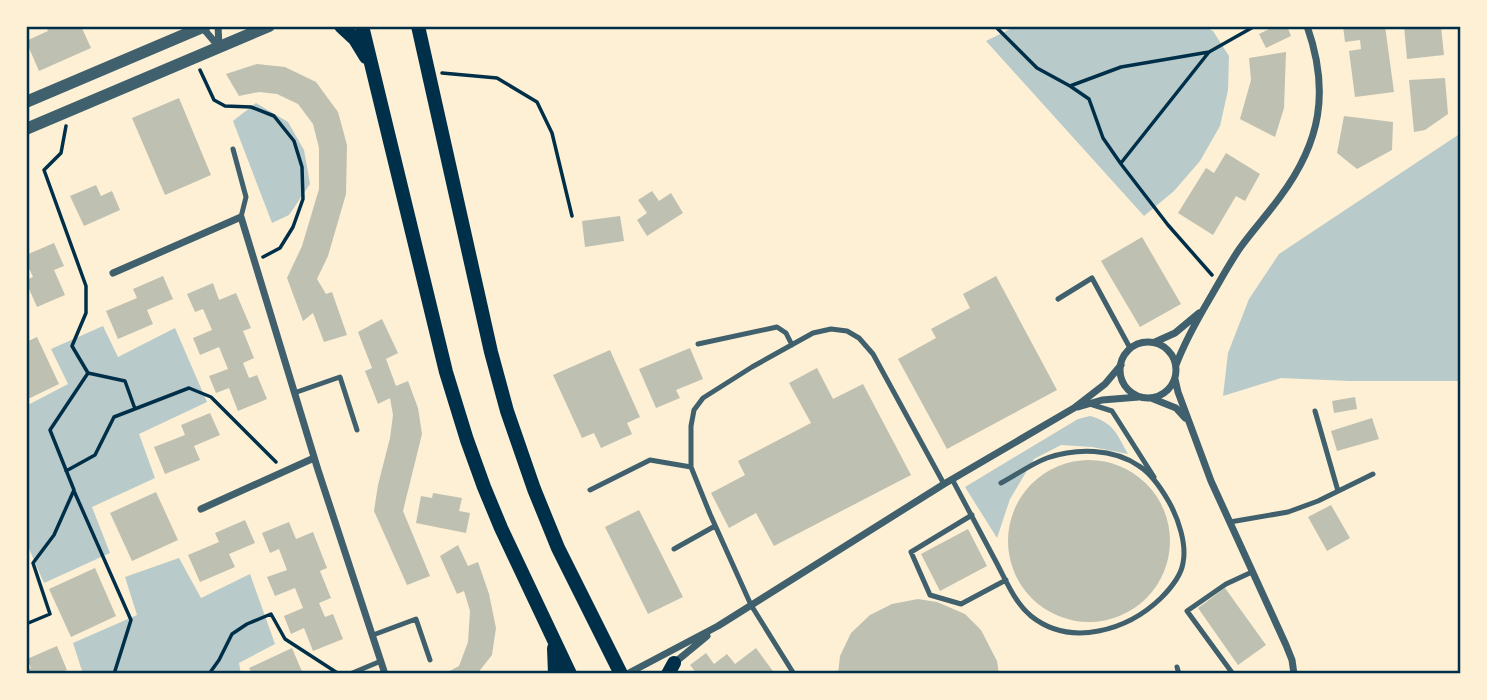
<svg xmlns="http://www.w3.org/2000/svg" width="1487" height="700" viewBox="0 0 1487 700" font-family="Roboto,sans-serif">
  <rect width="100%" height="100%" fill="#fdf0d5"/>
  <!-- green -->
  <path fill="#b9caca" d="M1016 26H1204L1213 31 1229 56 1228 90 1220 126 1200 161 1174 191 1144 216 986 41Z
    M256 103 288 122 304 150 310 184 289 215 272 223 233 121Z
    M1461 133V381H1349L1281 378 1223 396 1228 353 1249 299 1279 254Z
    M103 326 118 357 175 328 207 402 139 434 155 478 92 507 110 553 44 583 26 542V406L68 384 51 349Z
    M1090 416C1114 423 1116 433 1128 454L1092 447 1061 445 1034 459 1010 499 997 538 965 487 1078 419Z
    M179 558 201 598 250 574 275 644 239 663 241 674H83L73 643 137 615 125 577Z"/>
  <!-- building -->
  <path fill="#bec0b2" d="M46 26H81L91 48 39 71 26 41 48 31Z
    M1275 26H1287L1291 36 1266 48 1259 34Z
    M1343 26H1385L1394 92 1355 97 1349 51 1361 49 1360 40 1345 42Z
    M1404 26H1441L1444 55 1407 59Z
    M1286 52 1284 108 1275 137 1240 119 1251 80 1249 58Z
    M257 64 285 67 316 82 338 112 347 145 346 194 328 256 317 279 326 294 332 292 347 335 324 342 313 313 303 321 287 278 302 246 319 189V148L313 124 298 104 277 94 259 92 239 96 226 74Z
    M1445 78 1448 114 1425 130 1414 132 1409 80Z
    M179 98 211 175 165 195 132 118Z
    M1344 116 1393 122 1392 150 1357 169 1337 153Z
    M1226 153 1260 174 1245 201 1236 196 1213 235 1178 213 1206 168 1214 173Z
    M96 185 101 196 112 191 120 210 84 226 70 196Z
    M652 191 659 201 671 193 683 213 647 236 637 220 647 213 638 200Z
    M620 216 624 241 585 247 582 221Z
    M1142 237 1181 304 1140 327 1101 261Z
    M54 243 64 266 54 270 65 295 37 307 26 282V280L33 277 26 262V255Z
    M163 276 173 299 147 310 153 324 118 339 106 311 137 298 133 289Z
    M996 276 1057 390 947 449 898 359 936 338 931 329 970 308 963 294Z
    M213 283 219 300 236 293 251 328 243 331 254 358 243 363 249 378 257 375 267 399 238 411 229 388 216 393 209 376 228 369 219 347 200 355 193 338 212 330 203 309 195 312 187 294Z
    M382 319 398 353 386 359 396 386 408 381 418 408 422 434 403 511 430 576 407 585 374 511 378 485 390 438 393 415 390 398 378 404 365 371 372 368 358 332Z
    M37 337 59 384 26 400V342Z
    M690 348 703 379 676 390 680 398 656 408 639 369Z
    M610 350 640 417 627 423 632 434 601 448 594 433 582 438 553 375Z
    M817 368 833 399 863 384 911 475 774 546 756 513 729 528 711 493 745 475 738 461 811 423 789 383Z
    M1355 397 1357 409 1334 413 1332 401Z
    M210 413 220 435 194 446 200 460 165 474 154 447 185 435 181 425Z
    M1372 418 1379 439 1337 451 1331 431Z
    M1008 541a81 81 0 1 1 162 0a81 81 0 1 1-162 0Z
    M156 492 178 540 132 561 110 513Z
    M433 493 462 498 459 511 470 513 466 533 416 523 421 496 432 498Z
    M1331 505 1350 538 1327 551 1308 517Z
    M639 510 683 597 648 614 605 527Z
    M245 520 255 543 229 554 235 567 200 582 188 555 219 542 215 533Z
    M289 522 296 539 313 532 327 568 320 571 331 598 319 603 325 617 333 614 343 639 313 651 304 628 291 634 284 616 303 608 295 588 275 596 267 577 287 570 279 549 270 553 262 533Z
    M968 529 987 566 940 591 921 554Z
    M458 545 468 566 478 562 489 594 496 628 492 655 477 674H444L459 666 468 642 470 611 464 591 457 594 440 556Z
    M95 568 116 616 71 637 49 589Z
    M1225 588 1266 645 1238 665 1198 608Z
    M918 599 937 602 965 614 981 630 997 661 999 674H838L840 656 851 633 870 615 892 604Z
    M57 646 67 670 57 674H26V670L31 668 27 659Z
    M292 648 303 674H252L249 668Z
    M756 648 775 674H697L690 665 706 653 714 664 727 654 735 664Z"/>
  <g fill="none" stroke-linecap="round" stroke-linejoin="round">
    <!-- path -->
    <path stroke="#003049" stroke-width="3.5" d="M995 26 1037 68 1070 86 1121 67 1209 52
      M200 70 214 100 225 106 251 107 274 116 294 141 302 167 303 199 293 227 280 248 263 257
      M442 73 497 78 537 102 552 133 572 216
      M1070 86 1089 99 1103 138 1121 164 1168 225 1212 275
      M1121 163 1209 52 1255 26
      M88 373 125 381 135 409
      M66 471 95 455 114 417 189 388 211 397 276 462
      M74 491 131 620 114 674
      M26 624 50 614 33 563 54 535 74 490 50 430 88 373 72 346 86 313V286L44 170 61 153 66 126
      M209 674 219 660 232 634 247 624 271 614 285 639 339 674"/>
    <!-- service -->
    <path stroke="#3f606c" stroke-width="5" d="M233 149 246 197 241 217
      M1058 299 1092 278 1130 348
      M698 344 777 327 786 333 792 345
      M294 393 340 377 357 430
      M1090 404 1112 411 1154 477
      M1315 411 1338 491
      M952 479C966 505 980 532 994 558 1005 578 1014 602 1031 616 1071 648 1128 630 1161 598 1170 589 1181 576 1183 563 1187 544 1178 518 1169 502 1161 488 1152 474 1139 466 1113 448 1076 448 1047 458 1031 464 1016 475 1001 483
      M590 490 650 460 691 467
      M972 515 911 552 930 595 961 604 1006 580
      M1230 522 1288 512 1318 501 1373 474
      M674 549 715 526
      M373 635 416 619 430 660
      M1177 667 1179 674
      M350 674 381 661
      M794 674 751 605 710 514 691 467V426L694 410 703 398 752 367 813 333 831 329 847 331 859 338 873 354 944 484
      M1233 674 1187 611 1226 584 1252 572"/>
    <!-- minor -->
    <path stroke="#3f606c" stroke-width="7" d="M218 26 219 46
      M202 27 219 47
      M113 273 241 217 318 470 385 674
      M1155 342 1175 333 1199 313
      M1120 370a28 28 0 1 1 56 0a28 28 0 1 1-56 0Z
      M1176 365C1185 341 1197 320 1210 298 1220 281 1229 264 1240 248 1253 230 1267 215 1280 197 1321 142 1330 91 1307 26
      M1175 379 1178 392 1211 481 1286 645 1292 660 1294 674
      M1151 398 1176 408 1185 418
      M1078 407 1102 400 1139 397
      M201 509 314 458
      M673 664 707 636
      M627 674 718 626 944 484 1074 408 1105 384 1121 365"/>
    <!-- tertiary -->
    <path stroke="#3f606c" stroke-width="12" d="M26 102 205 26
      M26 129 269 26"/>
    <!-- secondary -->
    <path stroke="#003049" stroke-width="14" d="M341 26 355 39 366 57
      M362 26 446 372 467 440 484 487 501 528 570 674
      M418 26 491 352 507 411 534 489 558 548 621 674
      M554 648 555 674
      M668 674 674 663"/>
  </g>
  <!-- border -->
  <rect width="1487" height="700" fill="none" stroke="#fdf0d5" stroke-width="56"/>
  <rect x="28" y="28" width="1431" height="644" fill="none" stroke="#003049" stroke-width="2.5"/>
</svg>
